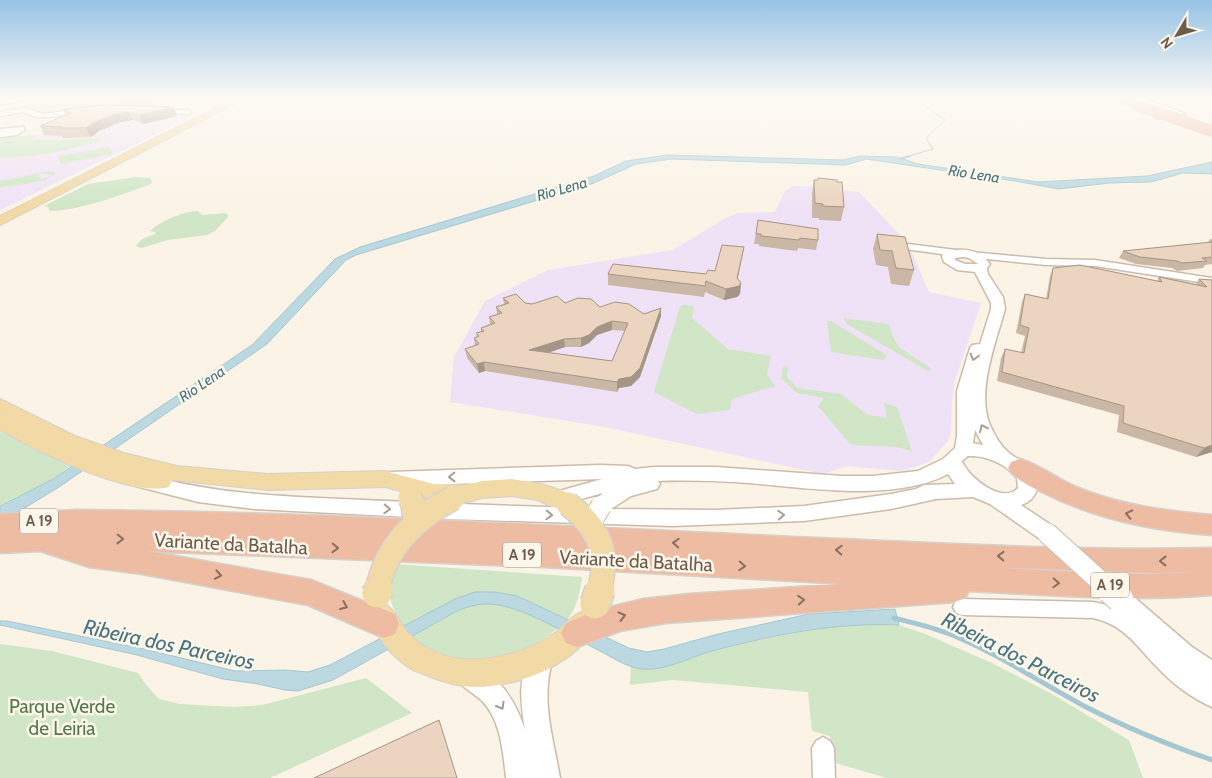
<svg xmlns="http://www.w3.org/2000/svg" width="1212" height="778" viewBox="0 0 1212 778" font-family="Cabin,sans-serif">
  <rect width="100%" height="100%" fill="#faf3e6"/>
  <!-- education -->
  <path fill="#f0e2f6" d="M88 111 192 114 160 132 0 210V158H16L72 149 107 138 29 140 65 123 57 121 53 116Z
    M792 186H804L859 192 903 238 912 253 929 292 981 303 955 381 952 402 951 433 947 442 929 462 902 471 847 466 823 474 605 427 450 402 454 357 485 301 548 270 673 250 724 219 737 213 775 212 785 191Z"/>
  <!-- green -->
  <path fill="#d0e6c6" d="M40 98H85L89 102 111 98H159L41 114 23 109 22 101Z
    M31 135 38 136 31 140 109 138C74 149 37 158 0 158V138Z
    M110 147 113 154 61 164 58 156Z
    M42 172H54L56 174 45 180 0 189 25 183 0 187V181L39 174 41 180 53 175 41 173 0 180Z
    M136 177 150 178 152 181 151 184C124 194 78 211 50 211L48 207 44 206 88 184Z
    M197 211 203 215 225 213 229 216 215 231 207 235 168 240 141 248 136 246 142 239 155 234 156 232 150 231C161 221 182 212 197 211Z
    M684 305 694 306 692 318 728 349 771 356 767 375 775 386 732 399 730 410 697 414 654 392 680 306Z
    M843 318 889 324 894 339 900 348 932 369 928 371 847 324Z
    M827 321H831L885 354 886 358 883 360 831 352Z
    M788 366 787 377 797 388 841 394 868 415 887 418 884 403 897 407 912 451 896 447 851 445 818 406 824 398 797 393 781 378 783 367Z
    M0 432 70 466 53 479 0 505Z
    M393 564 582 577C580 590 578 604 570 616 565 623 557 629 550 634 509 665 432 674 401 622 396 614 391 605 390 595 389 585 391 574 393 564Z
    M853 624 899 625 923 633 992 663 1050 693 1129 740 1143 778H887L832 762 830 736 812 731 808 692 673 680 630 685 631 666C660 673 685 658 713 651 759 639 806 630 853 624Z
    M0 644 52 651 138 673 147 686 159 699 180 704 234 707 262 705 366 678 412 713 270 778H0Z"/>
  <!-- water -->
  <path fill="#bcd9e1" stroke="#a4c7d2" d="M667 155 843 160 860 156 897 157 918 164 1038 182 1147 176 1212 162V174L1183 173 1151 182 1109 183 1059 189 1015 181 866 159 846 165 671 159 636 164 594 183 356 255 346 260 267 344 59 487 0 523V506L53 479 252 345 335 259 360 247 594 176 626 161Z
    M475 592H495L517 596 629 648 647 652 664 649 718 634 809 614 895 609 899 625C836 622 773 635 712 651 690 657 666 671 643 669 629 668 616 660 604 653 573 638 520 603 486 604 476 604 467 607 457 611L333 680 298 691 285 690 258 684 223 679 137 655 0 625V621H7L144 649 235 671 286 670 308 672 330 665 455 599Z"/>
  <g fill="none" stroke-linecap="round" stroke-linejoin="round">
    <!-- stream-far2 -->
    <path stroke="#a4c7d2" stroke-width="1" d="M906 157 933 149 926 138 945 120 914 98"/>
    <!-- stream-far1 -->
    <path stroke="#a4c7d2" stroke-width="2" d="M900 159 910 156"/>
    <!-- stream -->
    <path stroke="#a4c7d2" stroke-width="5" d="M894 618C914 623 933 627 952 635 999 654 1041 683 1086 707 1127 728 1169 745 1212 760"/>
    <defs>
      <path id="street" d="M1134 98H1142L1186 114 1156 119V117L1176 113Z
        M24 108 44 114 80 109 83 111 51 117H36L23 112 0 116V112Z
        M158 110H188L191 112 188 114 160 113Z
        M23 127 25 130 17 135 0 137V133L14 132 0 133V129Z
        M908 244 956 250 961 253 956 256 905 249 903 247Z
        M971 252 1046 259 1095 260 1212 278V284L1095 266 1046 265 968 257V253Z
        M962 599 1093 602 1107 605 1135 618 1178 662 1212 686V707C1191 698 1171 682 1156 666 1135 644 1124 625 1093 618L962 615 956 613 953 607 956 601Z
        M823 737 830 741 834 748 835 778H813L812 748 816 741Z"/>
      <path id="secondary" d="M18 98H36L0 105V101Z
        M957 250C971 249 982 253 990 264L987 268 988 274 1003 297 1005 309C996 342 976 392 990 425 994 434 1000 445 1007 451 1018 462 1044 468 1037 490 1034 498 1028 503 1021 505L1054 527 1057 533 1054 539 1047 541 1040 539 990 504 973 497 936 499 891 509 804 521 672 526 449 519 254 509 198 502 136 486 133 481 136 476 143 474C209 493 274 496 342 499 425 503 509 506 592 508L591 506 594 501 603 493 559 505 552 503 549 498 552 493 602 479 391 486 384 484 381 479 384 474 391 472 600 465 628 466 635 469 654 467H716L842 476H873L918 471 943 459 955 448 957 436V391L970 348 972 345 980 344 991 309V303L975 272 957 270 944 262 942 256 944 253ZM963 257 969 258 978 264H965L955 260V258ZM975 430 983 445 973 443ZM968 456C986 455 1006 464 1017 478L1018 488C1002 505 968 477 962 461ZM948 474 955 484 924 485 916 489 891 494 804 506 716 510 611 509 631 496 657 489 660 484 658 481C688 480 719 481 749 483 808 488 895 502 948 474Z
        M1120 589 1128 592 1192 647 1212 660V686C1173 671 1142 634 1112 606L1109 599 1112 592Z
        M541 646 550 650 553 658C540 700 553 736 560 778H506C503 752 501 719 481 700 471 691 459 686 453 673L457 664 466 661C498 673 515 699 525 730 520 697 518 681 532 650Z"/>
      <path id="primary" d="M236 98H246L0 225V216Z
        M0 399 75 436 124 453 177 466 268 474 385 471 437 485H467L482 481 512 479 541 484 563 491 576 498 579 504 576 510 568 513 537 500 512 496 482 498 454 506 446 504 444 501H437L385 487 268 490 172 480 169 487C130 498 35 450 0 430V414L5 416 0 413Z
        M380 602C394 607 397 618 405 629 410 636 421 645 429 649 464 669 518 657 550 636 563 629 569 616 583 611L593 614 597 623C578 664 520 686 477 687 459 687 442 682 426 675 420 673 413 671 408 667 388 654 377 635 367 614L370 606Z"/>
      <path id="highway" d="M1108 98H1123L1144 106 1139 109Z
        M1020 459C1040 465 1057 479 1076 487 1119 505 1165 511 1212 515V535C1153 531 1095 519 1042 492 1030 486 1014 479 1008 468L1011 462Z
        M77 510C324 512 571 527 818 538 949 544 1081 551 1212 548V595C1131 602 1050 595 969 591L965 598 955 602 666 623 620 631 577 647 566 643 561 633 566 623 598 610 643 599 689 594 844 584 543 567 147 551 311 580 321 584 395 614 399 624 395 634 384 638 308 605 142 574 89 567 40 551 0 553V514ZM989 567 1156 573 1195 572C1127 577 1057 571 989 567Z"/>
    </defs>
    <!-- street casing -->
    <use href="#street" stroke="#cabcad" stroke-width="3"/>
    <!-- secondary casing -->
    <use href="#secondary" stroke="#ccbcab" stroke-width="3"/>
    <!-- primary casing -->
    <use href="#primary" stroke="#d7d1cd" stroke-width="2"/>
    <!-- highway casing -->
    <use href="#highway" stroke="#d7d1cd" stroke-width="3"/>
    <!-- street -->
    <use href="#street" fill="#fff" fill-rule="evenodd"/>
    <!-- secondary -->
    <use href="#secondary" fill="#fff" fill-rule="evenodd"/>
    <!-- primary -->
    <use href="#primary" fill="#f1daa5" fill-rule="evenodd"/>
    <!-- highway -->
    <use href="#highway" fill="#edbca3" fill-rule="evenodd"/>
    <defs>
      <path id="secondary-bridge-far1" d="M591 523 601 506
        M1047 533 1111 591"/>
      <path id="secondary-bridge" d="M1110 590 1120 599"/>
      <path id="primary-bridge-far1" d="M410 498 413 504 415 521
        M568 504C599 528 610 552 599 591
        M377 591C386 546 414 519 453 498"/>
      <path id="primary-bridge" d="M377 593 378 590
        M595 604 600 590"/>
      <path id="highway-bridge" d="M1139 106 1212 131"/>
    </defs>
    <!-- secondary-bridge-far1 casing -->
    <use href="#secondary-bridge-far1" stroke="#ccbcab" stroke-width="22" stroke-linecap="butt"/>
    <!-- secondary-bridge casing -->
    <use href="#secondary-bridge" stroke="#ccbcab" stroke-width="28" stroke-linecap="butt"/>
    <!-- primary-bridge-far1 casing -->
    <use href="#primary-bridge-far1" stroke="#d7d1cd" stroke-width="26" stroke-linecap="butt"/>
    <!-- primary-bridge casing -->
    <use href="#primary-bridge" stroke="#d7d1cd" stroke-width="32" stroke-linecap="butt"/>
    <!-- highway-bridge casing -->
    <use href="#highway-bridge" stroke="#d7d1cd" stroke-width="12" stroke-linecap="butt"/>
    <!-- secondary-bridge-far1 -->
    <use href="#secondary-bridge-far1" stroke="#fff" stroke-width="20"/>
    <!-- secondary-bridge -->
    <use href="#secondary-bridge" stroke="#fff" stroke-width="26"/>
    <!-- primary-bridge-far1 -->
    <use href="#primary-bridge-far1" stroke="#f1daa5" stroke-width="23"/>
    <!-- primary-bridge -->
    <use href="#primary-bridge" stroke="#f1daa5" stroke-width="29"/>
    <!-- highway-bridge -->
    <use href="#highway-bridge" stroke="#edbca3" stroke-width="11"/>
  </g>
  <!-- wall -->
  <path fill="#cbb7a5" fill-rule="evenodd" d="M121 98H149L153 106 177 116 143 124 133 120 120 122 99 131 91 137 63 138 62 136 44 135 40 126 66 115 63 110 121 106 118 99Z
    M818 178 844 207 841 221 819 220V218H812V193L814 180H818Z
    M758 220 818 240 816 250 798 248 797 251 759 246V244H754Z
    M877 234 914 270 909 286 891 284 888 267 876 265 873 249Z
    M1210 239H1212V264L1205 265 1203 268 1177 271 1172 268 1136 264 1119 258 1123 251 1208 243Z
    M744 247 737 279 741 283 740 294 737 297 724 300 705 292 704 297 608 285V274H706L715 271Z
    M1053 268 1157 281 1159 277 1196 284 1199 279 1212 280V452L1196 457 1117 432 1119 415 997 381 1001 358 1005 349 1021 353 1025 336 1016 333 1022 302 1025 294 1046 299 1050 276Z
    M503 298 532 304 565 303 600 307 644 314 661 308V316L640 377 631 386 619 388 617 392 485 371 479 373 467 358 465 349 475 346 474 338 477 337 476 333 481 332V328L490 324 489 317 497 314 496 307 504 304ZM612 330 625 331 612 361 548 353 565 347H581L589 343 597 335Z"/>
  <!-- shaded-wall -->
  <path fill="#a59586" d="M174 107 177 116 143 124 139 115Z
    M129 112 133 120 120 122 99 131 91 137 86 128 95 122 116 114Z
    M744 247 736 287 741 283 740 294 737 297 724 300 726 289Z
    M661 308V316L640 377 631 386 619 388 617 392V382L619 379Z
    M612 321V330L597 335 589 343 581 347V338L597 327Z
    M564 339 565 347 530 359 529 350Z
    M484 362 485 371 479 373 477 364Z
    M1212 445V452L1196 457 1204 448Z"/>
  <!-- building -->
  <path fill="#ecd5c0" stroke="#a59586" fill-rule="evenodd" d="M121 98H146L151 100 118 99Z
    M107 105 174 107 139 115 129 112 116 114 95 122 86 128H59L63 127 40 126 71 113 63 110 75 108Z
    M818 178 837 180V182H842L844 207 822 206 823 204 815 203 814 180H818Z
    M758 220 818 229V240L800 238 799 240 761 236V234H756Z
    M877 234 905 237 914 270 896 268 892 251 880 250Z
    M1212 242V257L1202 258 1207 261 1182 263 1177 261 1140 257 1123 251Z
    M722 245 744 247 737 278 741 283 739 286 726 289 706 281 705 286 608 274 613 264 706 274 708 270 715 271Z
    M1080 265 1162 282 1159 277 1207 287 1199 279 1212 280V445L1204 448 1123 423 1124 406 1002 372 1005 349 1024 353 1029 328 1020 325 1025 294 1048 299 1053 268Z
    M516 294 525 303 532 304 557 296 565 303 578 298 591 299 600 307 615 302 629 304 644 314 661 308 640 368 631 377 619 379 617 382 484 362 477 364 465 349 479 344 474 338 479 336 476 333 484 331 481 328 495 323 489 317 502 313 496 307 509 303 503 298ZM612 321 628 323 612 361 529 350 564 339 581 338 589 335 597 327Z
    M439 720 457 778H314Z"/>
  <!-- one-way arrows -->
  <defs><path id="oneway-chevron" d="M-2-3.5L2.5 0L-2 3.5" fill="none" stroke-width="1.6" stroke-linecap="round" stroke-linejoin="round" transform="scale(1.25)"/></defs>
  <g stroke="#a99d94">
    <use href="#oneway-chevron" transform="translate(974 357) rotate(105)"/>
    <use href="#oneway-chevron" transform="translate(983 428) rotate(-115)"/>
    <use href="#oneway-chevron" transform="translate(452 477) rotate(179)"/>
    <use href="#oneway-chevron" transform="translate(387 509) rotate(3)"/>
    <use href="#oneway-chevron" transform="translate(549 515) rotate(2)"/>
    <use href="#oneway-chevron" transform="translate(781 515) rotate(-5)"/>
    <use href="#oneway-chevron" transform="translate(501 706) rotate(60)"/>
  </g>
  <g stroke="#896f5e">
    <use href="#oneway-chevron" transform="translate(1129 514) rotate(-167)"/>
    <use href="#oneway-chevron" transform="translate(120 539) rotate(1)"/>
    <use href="#oneway-chevron" transform="translate(676 543) rotate(-177)"/>
    <use href="#oneway-chevron" transform="translate(335 548) rotate(2)"/>
    <use href="#oneway-chevron" transform="translate(839 550) rotate(-177)"/>
    <use href="#oneway-chevron" transform="translate(1001 556) rotate(-178)"/>
    <use href="#oneway-chevron" transform="translate(1163 561) rotate(180)"/>
    <use href="#oneway-chevron" transform="translate(742 566) rotate(3)"/>
    <use href="#oneway-chevron" transform="translate(218 575) rotate(10)"/>
    <use href="#oneway-chevron" transform="translate(1056 583) rotate(3)"/>
    <use href="#oneway-chevron" transform="translate(801 600) rotate(-4)"/>
    <use href="#oneway-chevron" transform="translate(344 606) rotate(23)"/>
    <use href="#oneway-chevron" transform="translate(622 616) rotate(-14)"/>
  </g>
  <!-- sky -->
  <linearGradient id="sky" x2="0" y2="1"><stop stop-color="#96c3e5"/><stop offset="0.47" stop-color="#fdfaf4"/><stop offset="1" stop-color="#fdfaf4" stop-opacity="0"/></linearGradient>
  <rect width="1212" height="207" fill="url(#sky)"/>
  <g text-anchor="middle" dominant-baseline="central" stroke-width="5" stroke-linejoin="round" paint-order="stroke">
    <!-- far-water labels -->
    <g font-size="15" font-style="italic" fill="#4a7481" stroke="#fdf7eb">
      <text transform="translate(974 174) rotate(9)">Rio Lena</text>
      <text transform="translate(562 189) rotate(-16)">Rio Lena</text>
      <text transform="translate(202 384) rotate(-34)">Rio Lena</text>
    </g>
    <!-- shield labels -->
    <g fill="#fdf7eb" stroke="#9a8a7c" stroke-width="1">
      <rect x="20" y="508.5" width="38" height="25" rx="4"/>
      <rect x="503" y="542.5" width="38" height="25" rx="4"/>
      <rect x="1091" y="572.5" width="38" height="25" rx="4"/>
    </g>
    <g font-size="15" font-weight="bold" fill="#705c4d">
      <text x="39" y="521">A 19</text>
      <text x="522" y="555">A 19</text>
      <text x="1110" y="585">A 19</text>
    </g>
    <!-- near-street labels -->
    <g font-size="19" fill="#705c4d" stroke="#fdf7eb">
      <text transform="translate(231 544) rotate(3)">Variante da Batalha</text>
      <text transform="translate(636 561) rotate(3)">Variante da Batalha</text>
    </g>
    <!-- near-park labels -->
    <g font-size="19" fill="#547a4a" stroke="#fdf7eb">
      <text x="62" y="706">Parque Verde<tspan x="62" dy="22">de Leiria</tspan></text>
    </g>
    <!-- near-water labels -->
    <g font-size="21" font-style="italic" fill="#4a7481" stroke="#fdf7eb">
      <text transform="translate(169 644) rotate(12)">Ribeira dos Parceiros</text>
      <text transform="translate(1021 657) rotate(27)">Ribeira dos Parceiros</text>
    </g>
  </g>
  <!-- north arrow -->
  <g transform="translate(1177 35) rotate(232)" stroke="#fdf7eb" stroke-width="4" paint-order="stroke">
  <path d="M0-4L9 19L0 12L-9 19Z" fill="#705c4d"/>
  <text y="-8" font-size="14" font-weight="bold" text-anchor="middle" fill="#705c4d">N</text>
  </g>
</svg>
